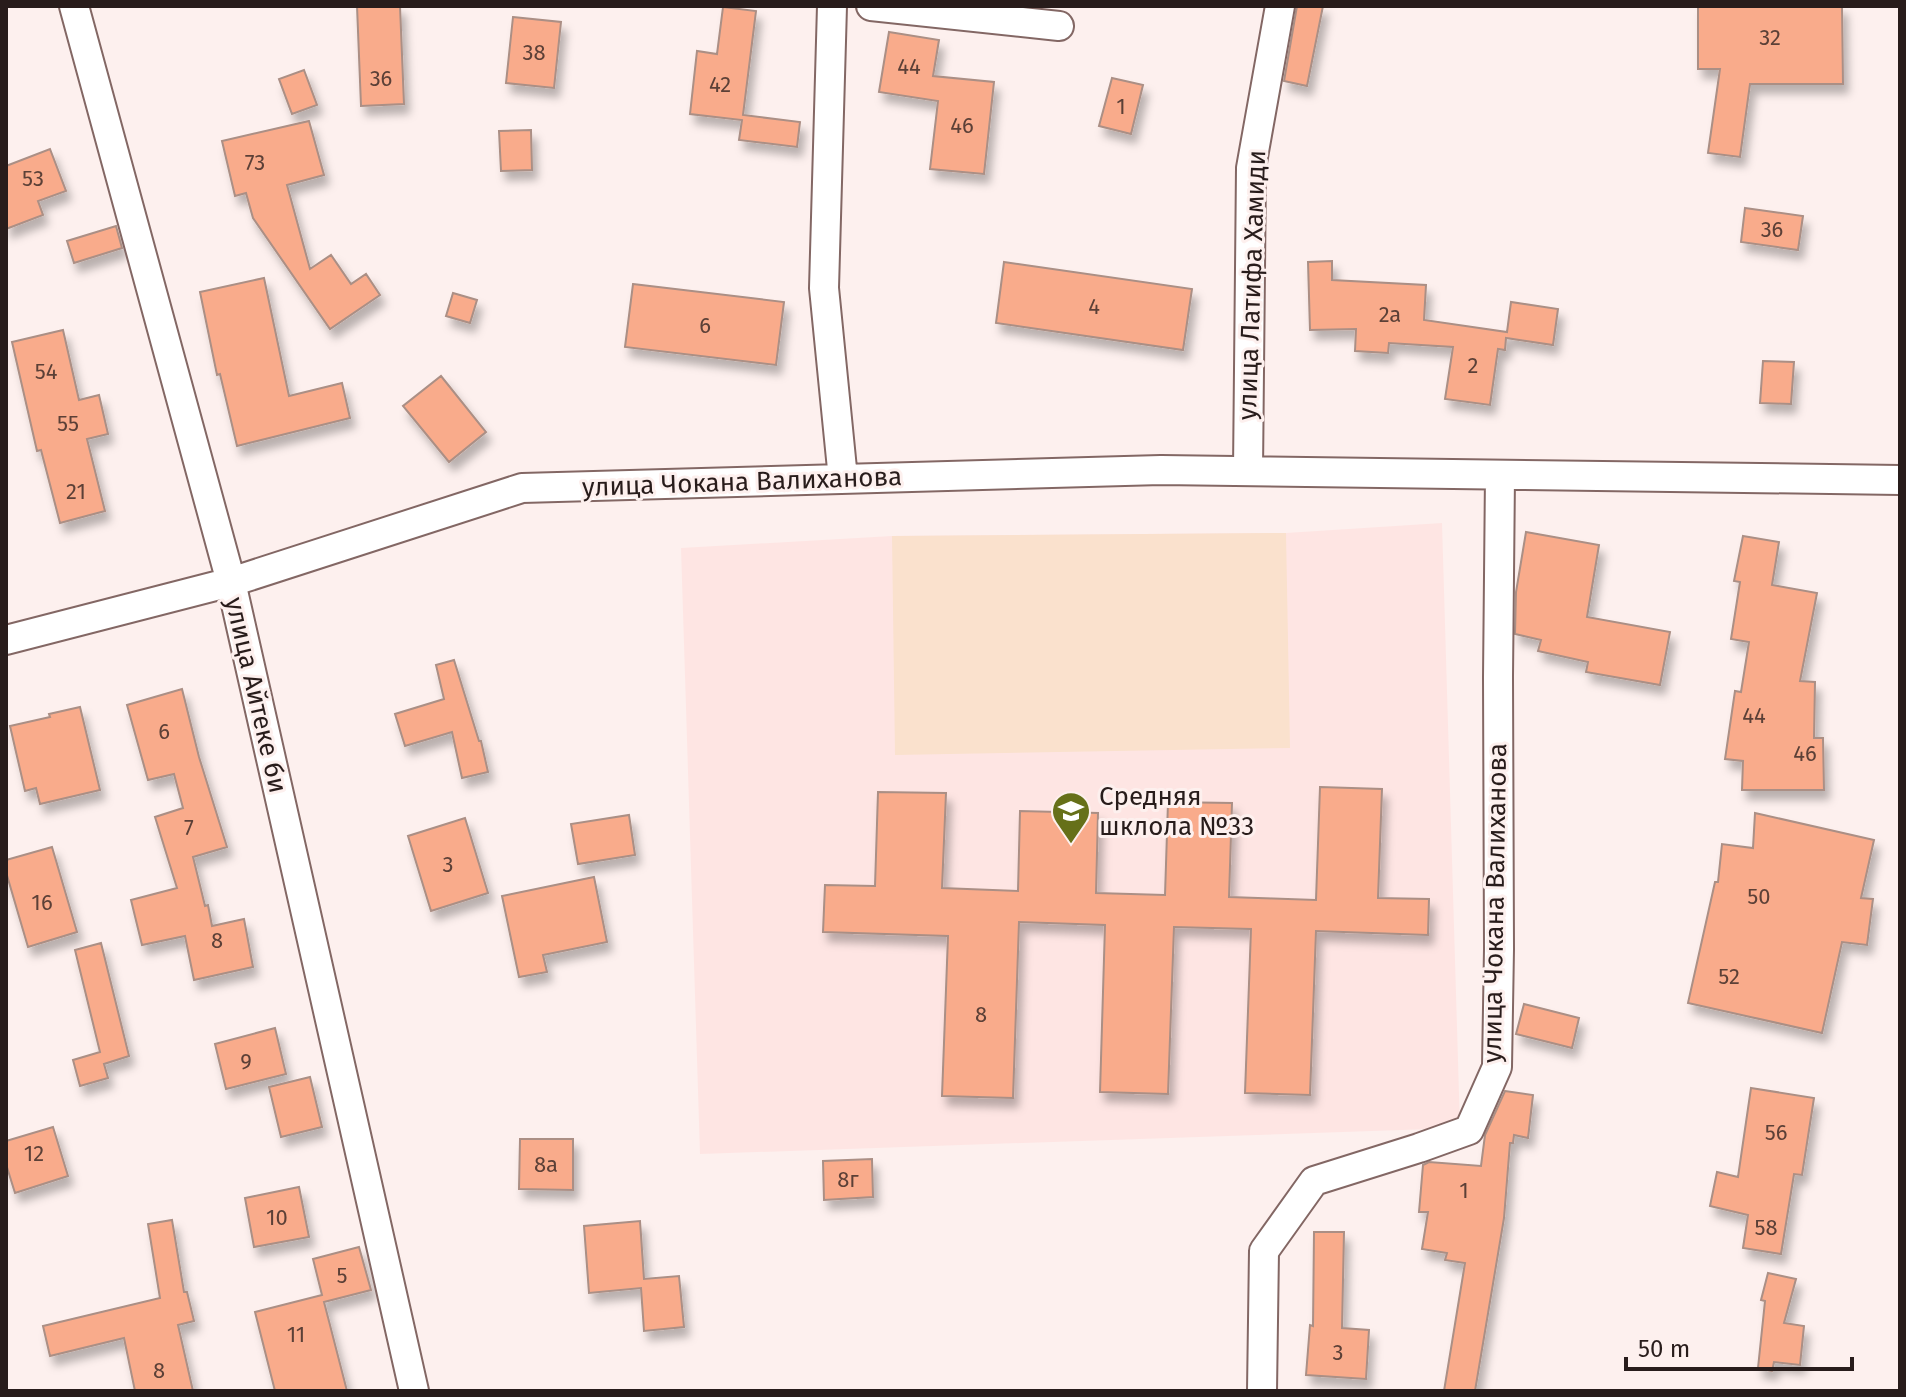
<svg xmlns="http://www.w3.org/2000/svg" width="1906" height="1397" viewBox="0 0 1906 1397" font-family="'Fira Sans',sans-serif">
  <defs>
    <filter id="shadow"><feDropShadow dx="5" dy="9" stdDeviation="4" flood-color="#0004"/></filter>
  </defs>
  <rect width="100%" height="100%" fill="#fdf0ee"/>
  <!-- built -->
  <path fill="#fee5e3" d="M1442 523 1460 1128 700 1154 681 548 892 536 1286 533Z"/>
  <!-- garden -->
  <path fill="#fae1cd" d="M1286 533 1290 748 895 755 892 536Z"/>
  <!-- building -->
  <path fill="#f9ab8b" stroke="#ab8f85" stroke-width="2" filter="url(#shadow)" d="M357 6H400L404 104 361 106Z
    M1297 6H1323L1307 86 1284 81Z
    M1698 6H1842L1843 84H1750L1740 157 1708 153 1720 69H1698Z
    M723 7 756 11 743 115 800 122 797 147 739 140 742 120 690 114 697 51 717 54Z
    M513 17 561 22 554 88 506 83Z
    M889 32 939 40 933 76 994 82 984 174 930 169 938 101 879 92Z
    M304 70 317 105 292 114 279 79Z
    M1112 78 1143 85 1131 134 1099 126Z
    M309 121 324 175 287 185 310 269 331 255 351 284 366 274 380 295 330 329 253 218 246 193 235 196 222 141Z
    M531 130 532 170 501 171 499 131Z
    M50 149 66 191 38 201 43 215 6 229V166Z
    M1745 208 1803 216 1798 250 1741 242Z
    M116 226 122 248 74 263 67 241Z
    M1332 261V280L1426 285 1424 320 1507 332 1511 302 1558 309 1553 345 1506 338 1505 350 1498 349 1490 405 1445 399 1453 347 1389 343 1388 353 1355 351 1356 329 1310 330 1308 262Z
    M1004 262 1192 289 1183 350 996 323Z
    M264 278 289 396 342 383 350 418 237 446 220 374 217 375 200 292Z
    M633 284 784 302 776 365 625 347Z
    M453 293 477 300 470 323 446 316Z
    M63 330 79 400 99 395 108 434 87 439 105 511 60 523 41 450 37 451 12 342Z
    M1763 361 1794 362 1791 404 1760 403Z
    M441 376 486 432 449 462 403 406Z
    M1526 532 1599 545 1587 617 1670 632 1660 685 1586 672 1588 662 1538 651 1541 640 1515 634 1516 592Z
    M1743 536 1779 542 1772 585 1817 593 1800 681 1815 682 1814 738H1823L1824 790H1742L1743 761 1725 759 1735 691 1741 692 1749 642 1731 639 1740 582 1734 581Z
    M454 660 479 741H481L488 772 462 778 452 732 405 746 395 714 444 699 436 665Z
    M182 689 199 757 227 847 193 857 205 906 208 905 212 926 244 919 253 967 194 980 185 936 142 945 131 900 177 888 155 817 183 808 174 774 148 780 127 705Z
    M80 707 100 790 40 804 36 788 25 791 10 726 50 717 49 714Z
    M1320 787 1382 789 1378 898 1429 899 1428 935 1316 931 1310 1095 1245 1093 1251 929 1174 927 1168 1094 1100 1092 1105 925 1019 922 1013 1098 942 1096 948 936 823 932 825 885 875 886 878 792 946 793 942 888 1018 891 1020 811 1098 813 1096 893 1165 895 1168 802 1232 803 1229 897 1316 900Z
    M1755 813 1874 840 1861 898 1873 899 1867 945 1842 942 1822 1033 1688 1003 1715 882H1718L1722 844 1753 848Z
    M629 815 635 855 578 864 571 824Z
    M465 818 488 893 431 911 408 836Z
    M52 847 77 932 28 947 6 872V860Z
    M594 877 607 942 543 955 547 972 519 977 502 896Z
    M101 943 129 1056 104 1064 108 1078 80 1086 73 1060 100 1052 75 950Z
    M1524 1004 1579 1018 1572 1048 1516 1034Z
    M275 1028 286 1074 226 1089 215 1044Z
    M310 1077 322 1127 281 1137 269 1087Z
    M1751 1088 1814 1098 1802 1175 1794 1174 1781 1254 1743 1248 1748 1215 1710 1206 1717 1172 1738 1177Z
    M1505 1091 1533 1095 1528 1138 1514 1135 1513 1143H1510L1504 1218 1475 1391H1444L1465 1263 1445 1260 1447 1253 1422 1249 1428 1212H1419L1423 1165 1429 1162 1481 1166 1485 1135Z
    M53 1127 68 1176 15 1193 6 1164V1141Z
    M520 1139H573V1190L519 1189Z
    M872 1159 873 1197 824 1200 823 1161Z
    M299 1187 309 1237 254 1247 245 1198Z
    M172 1220 184 1292H187L194 1321 178 1325 193 1391H135L124 1338 50 1356 43 1326 160 1298 148 1224Z
    M640 1221 644 1279 679 1276 684 1327 644 1331 641 1288 589 1293 584 1226Z
    M1314 1232H1344L1342 1328 1369 1330 1366 1379 1306 1375 1310 1325 1313 1326Z
    M359 1247 371 1290 324 1302 347 1391H275L255 1312 322 1295 313 1259Z
    M1768 1273 1796 1279 1784 1323 1804 1326 1800 1365 1774 1362 1772 1371 1758 1368 1765 1301 1761 1300Z"/>
  <g fill="none" stroke-linecap="round" stroke-linejoin="round">
    <defs>
      <path id="street" d="M74 6 231 582 414 1391
        M832 6 824 288 843 479
        M871 6 1059 26
        M1248 471 1251 168 1280 6
        M6 640 231 582 522 488 1161 470 1900 480
        M1262 1391 1264 1251 1314 1181 1419 1148 1469 1130 1497 1067 1499 949 1498 677 1500 475"/>
    </defs>
    <!-- street casing -->
    <use href="#street" stroke="#836764" stroke-width="32"/>
    <!-- street -->
    <use href="#street" stroke="#fff" stroke-width="28"/>
  </g>
  <!-- icons -->
  <defs>
    <symbol id="school-pin" viewBox="-11 -11 22 30"><path d="M0 17L-7.5 6A9.5 9.5 0 1 1 7.5 6Z" fill="#667019" stroke="#fdf0ee"/><path d="M0-5L7-2L0 1L-7-2ZM-4 1L0 2.5L4 1V4Q0 6-4 4Z" fill="#fff"/></symbol>
  </defs>
  <g fill-rule="evenodd">
    <use href="#school-pin" x="1049" y="789" width="44" height="60"/>
  </g>
  <g text-anchor="middle" dominant-baseline="central" stroke-width="6" stroke-linejoin="round" paint-order="stroke">
    <!-- number labels -->
    <g font-size="22" fill="#5c4037">
      <text x="1770" y="37">32</text>
      <text x="534" y="52">38</text>
      <text x="909" y="66">44</text>
      <text x="381" y="78">36</text>
      <text x="720" y="84">42</text>
      <text x="1121" y="106">1</text>
      <text x="962" y="125">46</text>
      <text x="255" y="162">73</text>
      <text x="33" y="178">53</text>
      <text x="1772" y="229">36</text>
      <text x="1094" y="306">4</text>
      <text x="1390" y="314">2а</text>
      <text x="705" y="325">6</text>
      <text x="1473" y="365">2</text>
      <text x="46" y="371">54</text>
      <text x="68" y="423">55</text>
      <text x="76" y="491">21</text>
      <text x="1754" y="715">44</text>
      <text x="164" y="731">6</text>
      <text x="1805" y="753">46</text>
      <text x="189" y="827">7</text>
      <text x="448" y="864">3</text>
      <text x="1759" y="896">50</text>
      <text x="42" y="902">16</text>
      <text x="217" y="940">8</text>
      <text x="1729" y="976">52</text>
      <text x="981" y="1014">8</text>
      <text x="246" y="1061">9</text>
      <text x="1776" y="1132">56</text>
      <text x="34" y="1153">12</text>
      <text x="546" y="1164">8а</text>
      <text x="848" y="1179">8г</text>
      <text x="1464" y="1190">1</text>
      <text x="277" y="1217">10</text>
      <text x="1766" y="1227">58</text>
      <text x="342" y="1275">5</text>
      <text x="296" y="1334">11</text>
      <text x="1338" y="1352">3</text>
      <text x="159" y="1370">8</text>
    </g>
    <!-- street labels -->
    <g font-size="26" fill="#281c1b" stroke="#fdf0ee">
      <text transform="translate(1252 285) rotate(-88)">улица Латифа Хамиди</text>
      <text transform="translate(742 482) rotate(-2)">улица Чокана Валиханова</text>
      <text transform="translate(256 695) rotate(77)">улица Айтеке би</text>
      <text transform="translate(1495 903) rotate(-89)">улица Чокана Валиханова</text>
    </g>
    <!-- poi labels -->
    <g font-size="26" fill="#281c1b" stroke="#fdf0ee" text-anchor="start">
      <text x="1099" y="796">Средняя<tspan x="1099" dy="30">шклола №33</tspan></text>
    </g>
  </g>
  <!-- border -->
  <rect width="1906" height="1397" fill="none" stroke="#281c1b" stroke-width="16"/>
  <!-- scale -->
  <path d="M1626 1357v12h226v-12" fill="none" stroke="#281c1b" stroke-width="4"/>
  <text x="1638" y="1357" font-size="24" fill="#281c1b" stroke="#fdf0ee" stroke-width="6" paint-order="stroke">50 m</text>
</svg>
